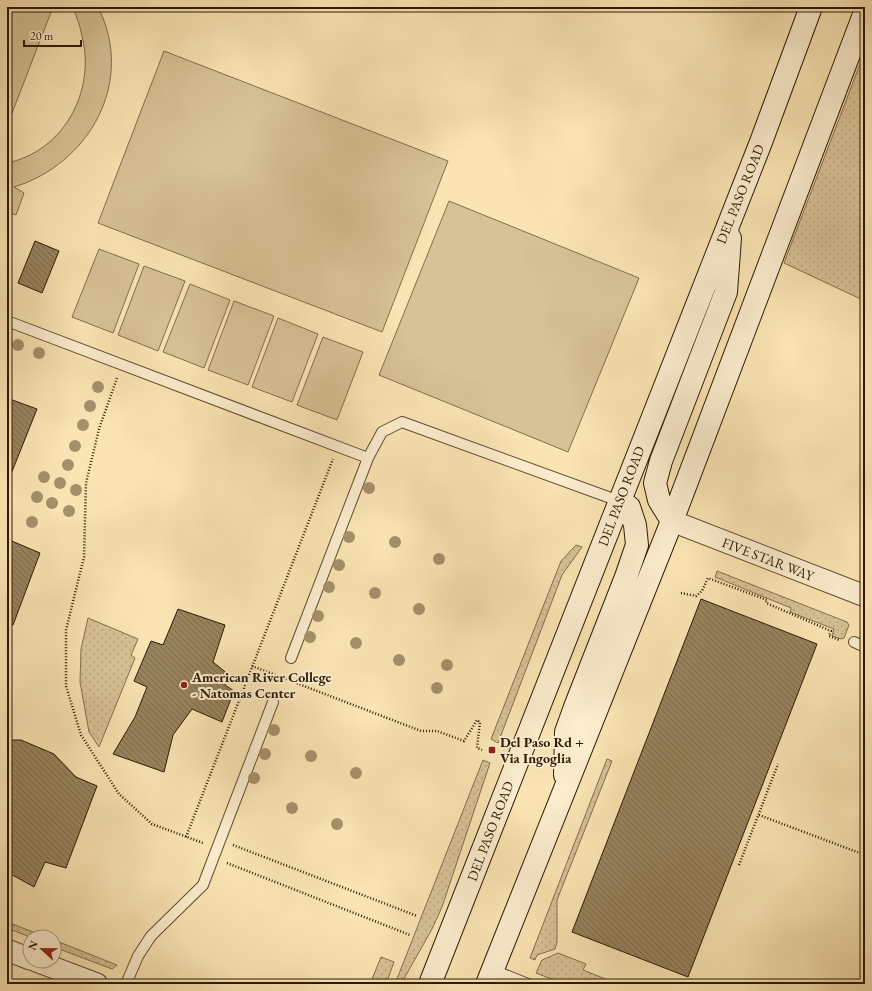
<svg xmlns="http://www.w3.org/2000/svg" width="872" height="991" viewBox="0 0 872 991" font-family="'EB Garamond',serif">
  <defs>
    <pattern id="grass-dots" width="8" height="8" patternUnits="userSpaceOnUse"><rect width="8" height="8" fill="#d7c295"/><path d="M2 2h.1M6 6h.1" fill="none" stroke="#b9a67f" stroke-width="1.8" stroke-linecap="round"/></pattern>
    <pattern id="building-back-hatch" width="6" height="6" patternUnits="userSpaceOnUse"><rect width="6" height="6" fill="#97835e"/><path d="M-1 5l2 2M0 0l6 6M5-1l2 2" fill="none" stroke="#7b6a4b"/></pattern>
  </defs>
  <rect width="100%" height="100%" fill="#fae4b3"/>
  <filter id="stains"><feTurbulence type="fractalNoise" baseFrequency=".005" numOctaves="4"/><feColorMatrix values="0 0 0 0 .2 0 0 0 0 .09 0 0 0 0 .02 0 0 0 .5 -.17"/></filter>
  <radialGradient id="worn" r=".72"><stop offset=".6" stop-color="#630" stop-opacity="0"/><stop offset="1" stop-color="#630" stop-opacity=".3"/></radialGradient>
  <!-- grass -->
  <path fill="url(#grass-dots)" stroke="#826e4c" d="M865 51V301L784 263Z
    M576 545 582 547 562 575 498 743 491 739 561 561Z
    M717 571 847 622 849 625 844 638 841 639 832 636 834 629 790 612 791 608 715 577Z
    M88 618 138 639 131 655 135 658 99 747 89 732 80 682 81 649Z
    M607 759 612 761 557 900V942L555 949 537 955 535 960 530 958Z
    M483 760 490 763 442 907 432 929 401 984H395Z
    M7 922 46 937H30L7 928Z
    M54 940 117 965 112 969 54 947Z
    M558 953 586 964 583 970 613 982 612 984H564L536 973 542 960Z
    M381 957 394 962 386 984H370Z"/>
  <!-- park -->
  <path fill="#d7c295" stroke="#826e4c" d="M7 7H53L7 126Z
    M72 7H98C136 82 89 164 14 187L24 193 16 215 7 212V163C64 151 96 91 82 36 80 26 77 16 72 7Z
    M164 51 448 161 382 332 98 223Z
    M449 201 639 278 568 452 379 375Z
    M99 249 139 264 113 333 72 317Z
    M144 266 185 281 158 351 118 335Z
    M190 284 230 300 204 368 163 352Z
    M234 301 274 316 248 385 208 370Z
    M278 318 318 334 292 402 252 387Z
    M323 337 363 352 337 420 297 405Z"/>
  <!-- building -->
  <path fill="url(#building-back-hatch)" stroke="#2c1a02" d="M35 241 59 251 42 293 18 283Z
    M7 398 37 409 7 484Z
    M7 539 40 553 13 625 7 622Z
    M701 599 817 644 688 977 572 932Z
    M178 609 225 625 213 662 229 675 225 685 234 691 222 722 192 709 173 735 164 772 113 754 135 717 147 687 134 681 151 641 163 645Z
    M7 740H21L54 754 76 777 97 786 66 868 45 862 34 887 7 872Z"/>
  <g fill="none" stroke-linecap="round" stroke-linejoin="round">
    <defs>
      <path id="service" d="M7 321 368 458
        M854 642 865 647
        M291 658 368 458 382 432 402 422 619 501
        M493 970 528 984
        M126 984 138 956 151 936 203 885 273 702"/>
      <path id="minor" d="M672 521 865 596
        M7 950 30 959
        M36 961 97 984"/>
      <path id="secondary" d="M672 521 659 500 655 483 661 461 726 292 730 238
        M565 775 566 732 575 707 626 577 637 545 635 525 629 507 619 501
        M430 984 761 142 811 7
        M487 984 672 521 865 12"/>
    </defs>
    <!-- service casing -->
    <use href="#service" stroke="#604c2e" stroke-width="12"/>
    <!-- minor casing -->
    <use href="#minor" stroke="#604c2e" stroke-width="23"/>
    <!-- secondary casing -->
    <use href="#secondary" stroke="#2c1a02" stroke-width="24"/>
    <!-- path -->
    <path stroke="#2c1a02" stroke-width="2.5" stroke-dasharray="1 2" stroke-linecap="butt" d="M117 378 99 429 86 483 84 557 66 630V686L81 735 119 794 152 824 203 843
      M681 593 696 596 702 591 708 578 767 600 766 603 831 631 829 636 839 640
      M252 666 421 731H437L464 741 477 720 480 722 477 748 482 750
      M759 815 865 855
      M186 837 333 459
      M233 845 417 916
      M227 863 410 935
      M739 865 778 764"/>
    <!-- service -->
    <use href="#service" stroke="#fcedce" stroke-width="10"/>
    <!-- minor -->
    <use href="#minor" stroke="#fcedce" stroke-width="21"/>
    <!-- secondary -->
    <use href="#secondary" stroke="#fcedce" stroke-width="22"/>
  </g>
  <!-- trees -->
  <g fill="#a5906a">
    <circle cx="18" cy="345" r="6"/>
    <circle cx="39" cy="353" r="6"/>
    <circle cx="98" cy="387" r="6"/>
    <circle cx="90" cy="406" r="6"/>
    <circle cx="83" cy="425" r="6"/>
    <circle cx="75" cy="446" r="6"/>
    <circle cx="68" cy="465" r="6"/>
    <circle cx="44" cy="477" r="6"/>
    <circle cx="60" cy="483" r="6"/>
    <circle cx="369" cy="488" r="6"/>
    <circle cx="76" cy="490" r="6"/>
    <circle cx="37" cy="497" r="6"/>
    <circle cx="52" cy="503" r="6"/>
    <circle cx="69" cy="511" r="6"/>
    <circle cx="32" cy="522" r="6"/>
    <circle cx="349" cy="537" r="6"/>
    <circle cx="395" cy="542" r="6"/>
    <circle cx="439" cy="559" r="6"/>
    <circle cx="339" cy="565" r="6"/>
    <circle cx="329" cy="587" r="6"/>
    <circle cx="375" cy="593" r="6"/>
    <circle cx="419" cy="609" r="6"/>
    <circle cx="318" cy="616" r="6"/>
    <circle cx="310" cy="637" r="6"/>
    <circle cx="356" cy="643" r="6"/>
    <circle cx="399" cy="660" r="6"/>
    <circle cx="447" cy="665" r="6"/>
    <circle cx="437" cy="688" r="6"/>
    <circle cx="274" cy="730" r="6"/>
    <circle cx="265" cy="754" r="6"/>
    <circle cx="311" cy="756" r="6"/>
    <circle cx="356" cy="773" r="6"/>
    <circle cx="254" cy="778" r="6"/>
    <circle cx="292" cy="808" r="6"/>
    <circle cx="337" cy="824" r="6"/>
  </g>
  <!-- markers -->
  <g fill="#8f2418" stroke="#fcedce" stroke-width="1.5">
    <circle cx="184" cy="685" r="4"/>
    <rect x="488" y="746" width="8" height="8" rx="2"/>
  </g>
  <g text-anchor="middle" dominant-baseline="central" stroke-width="4" stroke-linejoin="round" paint-order="stroke">
    <!-- street labels -->
    <g font-size="14" fill="#2c1a02" stroke="#fcedce">
      <text transform="translate(740 194) rotate(-68)">DEL PASO ROAD</text>
      <text transform="translate(621 496) rotate(-69)">DEL PASO ROAD</text>
      <text transform="translate(768 559) rotate(21)">FIVE STAR WAY</text>
      <text transform="translate(490 831) rotate(-69)">DEL PASO ROAD</text>
    </g>
    <!-- poi labels -->
    <g font-size="14" font-weight="bold" fill="#2c1a02" stroke="#fcedce" text-anchor="start">
      <text x="192" y="677">American River College<tspan x="192" dy="16">- Natomas Center</tspan></text>
      <text x="500" y="742">Del Paso Rd +<tspan x="500" dy="16">Via Ingoglia</tspan></text>
    </g>
  </g>
  <!-- margin -->
  <rect width="872" height="991" fill="none" stroke="#fae4b3" stroke-width="24"/>
  <rect x="8" y="8" width="856" height="975" fill="none" stroke="#2c1a02" stroke-width="2"/>
  <rect x="12" y="12" width="848" height="967" fill="none" stroke="#2c1a02"/>
  <!-- north arrow -->
  <g transform="translate(42 949) rotate(292)"><circle r="19" fill="#fcedce" stroke="#a9997c"/>
  <path d="M0-3L7 15L0 10L-7 15Z" fill="#8f2418"/>
  <text y="-6" font-size="11" font-weight="bold" text-anchor="middle" fill="#2c1a02">N</text>
  </g>
  <!-- scale -->
  <path d="M24 40v6h57v-6" fill="none" stroke="#2c1a02" stroke-width="2"/>
  <text x="30" y="40" font-size="12" fill="#2c1a02" stroke="#fcedce" stroke-width="3" paint-order="stroke">20 m</text>
  <rect width="100%" height="100%" filter="url(#stains)"/>
  <rect width="100%" height="100%" fill="url(#worn)"/>
</svg>
